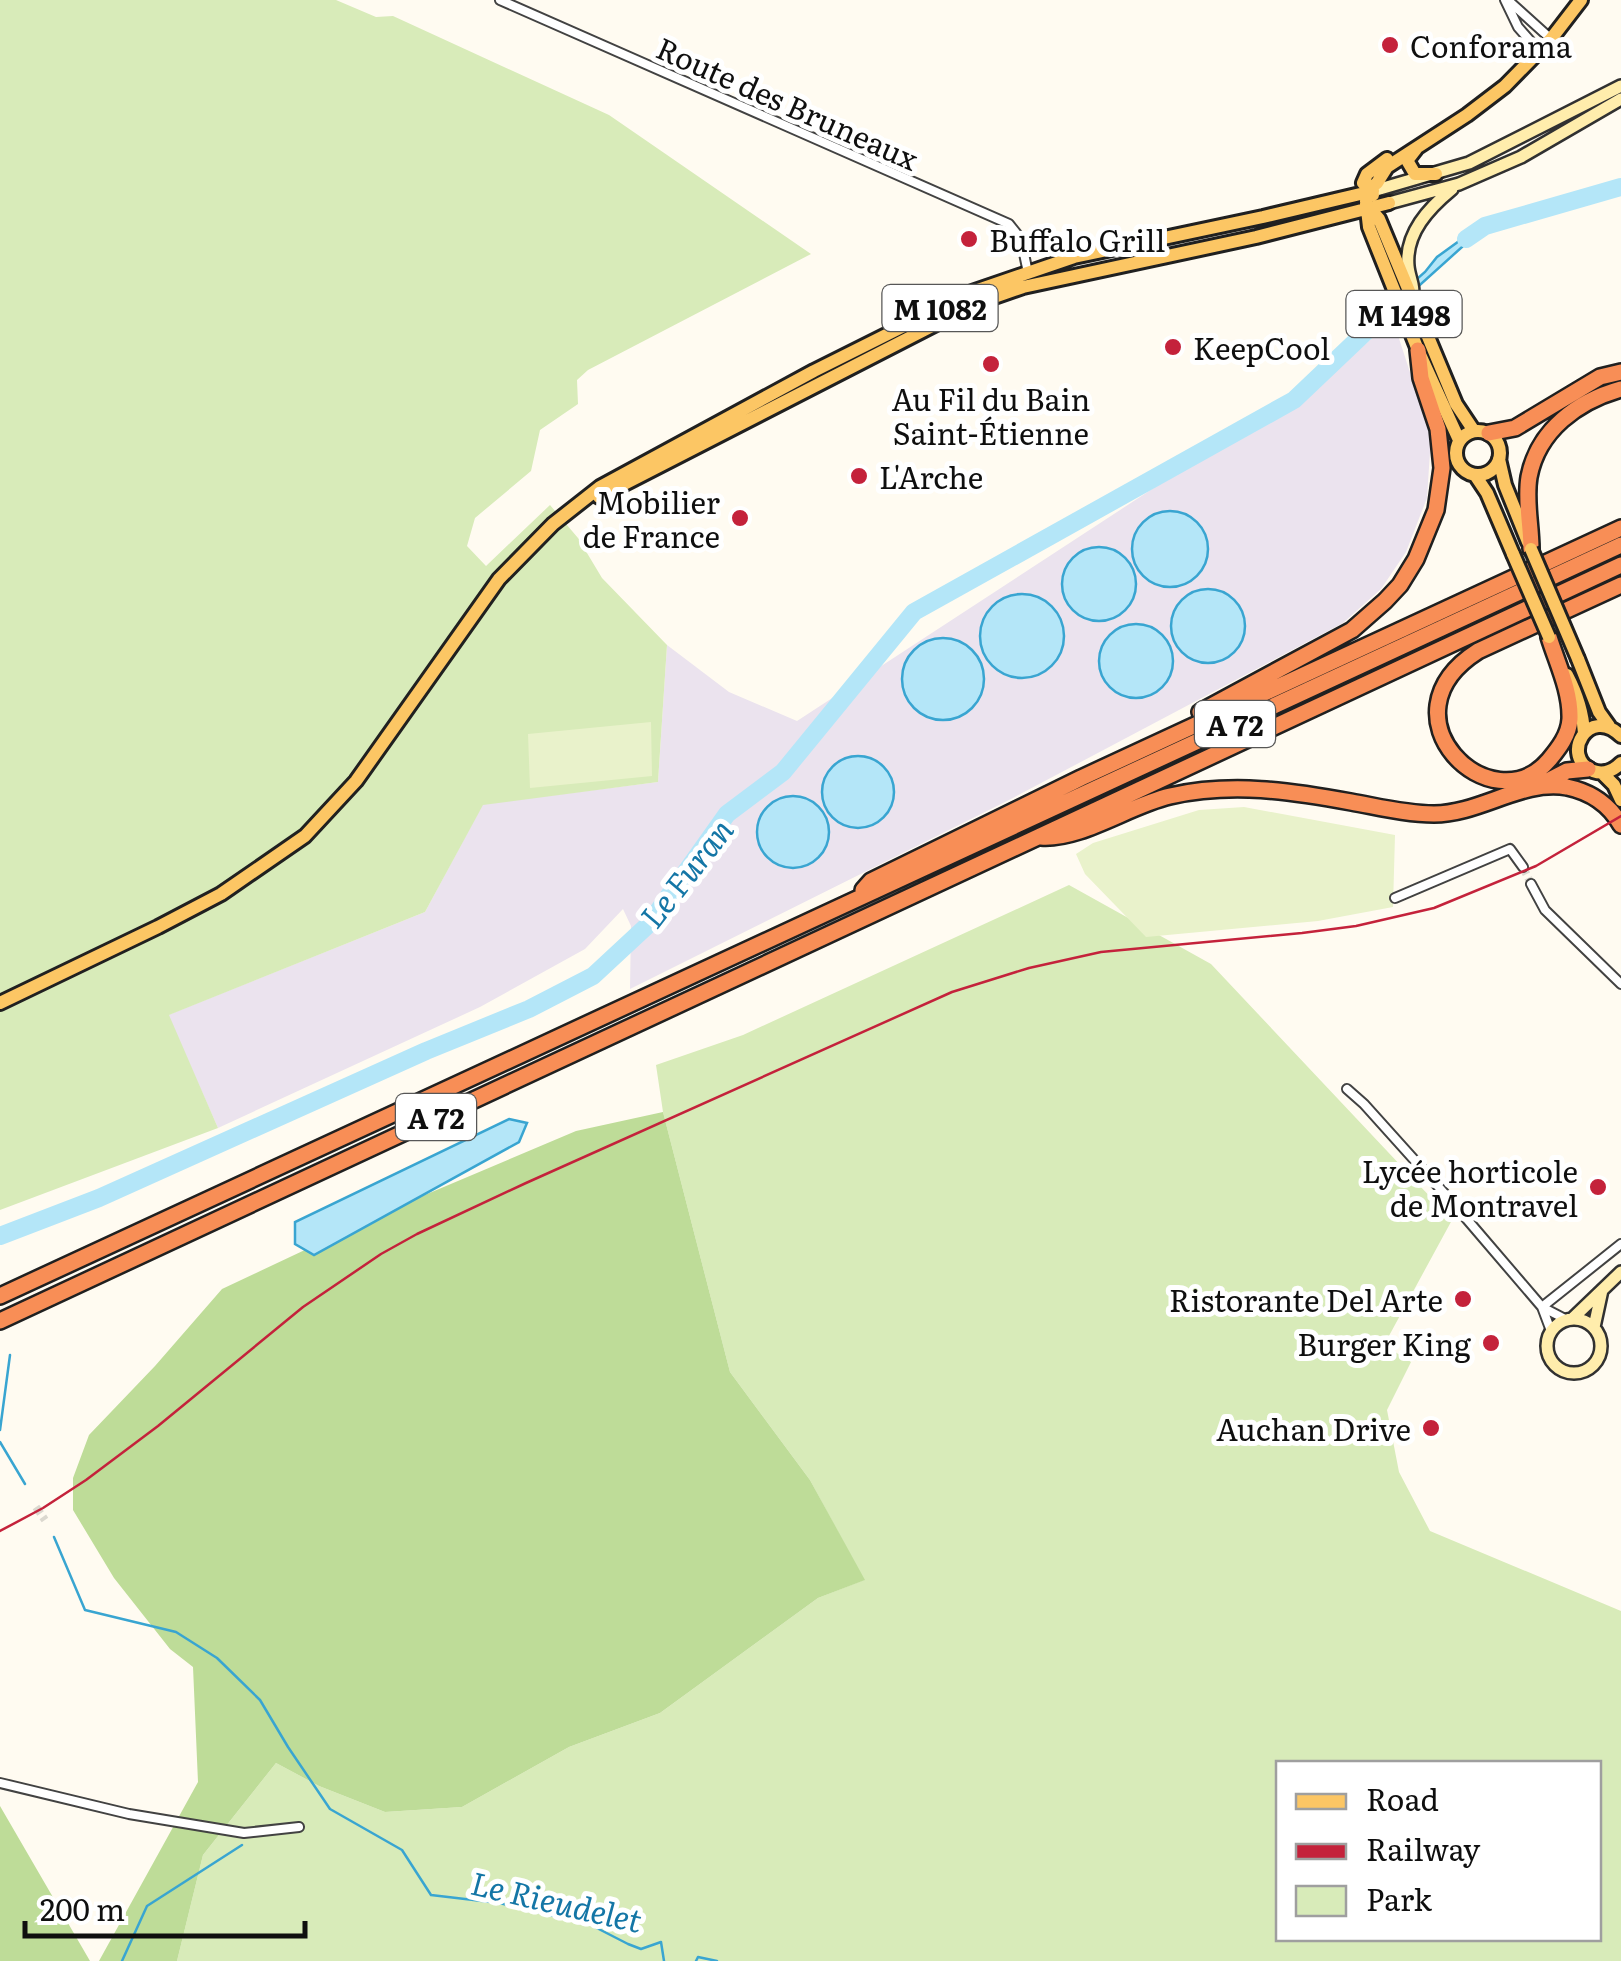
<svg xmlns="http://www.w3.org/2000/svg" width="1621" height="1961" viewBox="0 0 1621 1961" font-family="Literata,serif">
  <rect width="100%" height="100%" fill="#fffbf1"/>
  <!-- industrial -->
  <path fill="#ebe3ee" d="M1393 320 1431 437 1427 498 1406 552 1381 589 1343 623 1011 799 630 989 631 926 623 909 585 949 480 1007 218 1128 168 1015 425 912 483 804 658 782 667 645 729 692 797 721 1166 480 1294 406Z"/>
  <!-- green -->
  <path fill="#d8ebb9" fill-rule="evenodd" d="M0 0H336L376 17 393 16 609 115 811 254 588 370 577 380 578 404 540 430 531 471 475 518 467 546 486 566 550 505 578 538 602 578 667 645 658 782 483 805 425 912 169 1015 218 1128 0 1210Z
    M1069 885 1211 964 1452 1220 1384 1345 1411 1362 1387 1410 1399 1472 1430 1531 1621 1611V1961H177L203 1855 276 1763 319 1786 385 1812 462 1807 569 1747 660 1713 818 1598 864 1580 810 1480 730 1372 663 1112 656 1065 743 1035ZM1278 1764H1598V1938H1278Z"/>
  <!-- forest -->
  <path fill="#bedc98" d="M663 1112 730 1372 810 1480 865 1580 818 1598 660 1713 569 1747 462 1807 385 1812 319 1786 276 1763 203 1855 177 1961H99L198 1782 193 1667 170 1649 114 1578 73 1510V1478L89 1435 155 1366 222 1289 394 1208 576 1131Z
    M0 1806 90 1961H0Z"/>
  <!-- pitch -->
  <path fill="#e9f2cb" d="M651 722 652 776 530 788 528 734Z
    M1244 807 1395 835 1393 907 1318 921 1146 937 1085 874 1076 854 1093 843 1199 810Z"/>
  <!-- water -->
  <path fill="#b4e6f8" stroke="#39a5d1" stroke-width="2.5" d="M1484 223 1486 228 1472 238 1361 338 1353 335 1425 272 1437 257Z
    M1132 549a38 38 0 1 1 76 0a38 38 0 1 1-76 0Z
    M1062 584a37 37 0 1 1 74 0a37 37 0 1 1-74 0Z
    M1171 626a37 37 0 1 1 74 0a37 37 0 1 1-74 0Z
    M980 636a42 42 0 1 1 84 0a42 42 0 1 1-84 0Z
    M1099 661a37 37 0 1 1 74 0a37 37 0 1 1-74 0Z
    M902 679a41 41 0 1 1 82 0a41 41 0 1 1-82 0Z
    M822 792a36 36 0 1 1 72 0a36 36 0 1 1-72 0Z
    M757 832a36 36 0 1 1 72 0a36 36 0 1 1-72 0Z
    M509 1119 527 1123 519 1142 314 1255 295 1244V1222Z"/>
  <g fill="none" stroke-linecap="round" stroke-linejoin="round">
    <!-- stream -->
    <path stroke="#39a5d1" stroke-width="2.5" d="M0 1430 10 1355
      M0 1442 25 1484
      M54 1537 85 1610 176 1632 217 1658 260 1700 288 1747 330 1809 402 1850 431 1895 499 1903 589 1924 628 1944 641 1949 661 1942 664 1961
      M122 1961 147 1906 242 1845
      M696 1961 698 1957 717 1961"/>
    <!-- river -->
    <path stroke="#b4e6f8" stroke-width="18" d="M1466 239 1485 226 1621 187
      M0 1236 99 1198 426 1051 529 1009 593 976 649 924 727 814 783 772 914 612 1294 400 1376 322"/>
    <!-- street-tunnel -->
    <path stroke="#dbd8cf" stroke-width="8" stroke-dasharray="8 4" stroke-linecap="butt" d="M1523 867 1531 884
      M36 1507 45 1520"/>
    <defs>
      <path id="street" d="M500 0 1009 224 1021 239 1028 273
        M1505 0 1518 27 1540 52
        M1510 2 1551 39
        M1531 884 1545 910 1621 984
        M1395 898 1510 849 1523 867
        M1347 1089 1364 1104 1453 1203 1542 1307 1567 1320
        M1542 1307 1621 1244
        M1542 1307 1551 1331
        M0 1783 129 1814 244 1833 299 1827"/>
      <path id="secondary" d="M1373 191 1469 163 1621 86
        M1389 203 1459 184 1521 157 1621 99
        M1412 298C1415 286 1409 278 1408 266 1405 233 1429 208 1452 189
        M1547 1346a27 27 0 1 1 54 0a27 27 0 1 1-54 0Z
        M1572 1319 1621 1272
        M1594 1327 1602 1290"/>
      <path id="primary" d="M1416 149 1409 158 1408 162 1415 174H1436
        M1364 193 1377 183 1387 167 1467 115 1505 86 1551 39 1581 0
        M1373 195 1363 183 1367 174 1387 159
        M1366 201 1369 227 1418 350 1459 440
        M1366 204 1379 219 1456 404 1474 431
        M1456 453a22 22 0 1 1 44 0a22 22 0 1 1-44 0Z
        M1499 459 1505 485 1528 542
        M1475 475 1487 493 1513 554
        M599 497 977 303 1023 287 1256 237 1389 203
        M1578 659 1599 712 1609 726
        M1567 675C1577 694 1583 711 1584 733
        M1621 736C1589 704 1559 757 1593 771 1604 775 1613 771 1621 763
        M1602 773 1614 785 1621 800
        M0 1003 158 927 221 894 305 836 356 781 499 579 553 524 600 487 814 371 972 292 1074 257 1263 217 1373 191"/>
      <path id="highway" d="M1489 433 1515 428 1600 377 1621 372
        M1531 549C1531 525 1525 501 1529 477 1538 430 1578 401 1621 389
        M1549 637C1557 663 1571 691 1570 719 1569 735 1559 748 1549 760 1492 827 1376 716 1478 651L1621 585
        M1200 712 1352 630 1385 601 1400 585 1416 559 1436 510 1442 468 1438 429 1421 378 1418 350
        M1540 785 1567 771 1588 769
        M1041 837C1081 840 1130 805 1170 796 1232 782 1291 791 1351 802 1379 807 1406 814 1434 814 1480 814 1522 779 1567 787 1591 792 1609 804 1621 825
        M863 890 871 881 1081 778 1621 528
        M0 1296 1621 545
        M0 1321 1621 565"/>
    </defs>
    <!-- street casing -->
    <use href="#street" stroke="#424242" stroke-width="12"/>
    <!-- secondary casing -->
    <use href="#secondary" stroke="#313131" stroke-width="16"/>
    <!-- primary casing -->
    <use href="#primary" stroke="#202020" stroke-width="18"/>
    <!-- highway casing -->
    <use href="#highway" stroke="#202020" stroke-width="20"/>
    <!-- street -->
    <use href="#street" stroke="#fff" stroke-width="8"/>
    <!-- secondary -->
    <use href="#secondary" stroke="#ffedac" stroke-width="11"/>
    <!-- primary -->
    <use href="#primary" stroke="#fcc664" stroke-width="12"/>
    <!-- highway -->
    <use href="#highway" stroke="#f88e56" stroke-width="15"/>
    <!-- rail -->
    <path stroke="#c4223b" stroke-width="2.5" d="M0 1531 43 1508 86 1480 158 1426 303 1307 381 1254 417 1234 526 1183 952 992 1029 968 1101 952 1302 933 1356 926 1434 908 1536 866 1621 816"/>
    <defs>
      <path id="primary-bridge" d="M1531 549 1578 659
        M1513 554 1549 637"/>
    </defs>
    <!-- primary-bridge casing -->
    <use href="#primary-bridge" stroke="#202020" stroke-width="18" stroke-linecap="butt"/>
    <!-- primary-bridge -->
    <use href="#primary-bridge" stroke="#fcc664" stroke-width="12"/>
  </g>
  <!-- markers -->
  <g fill="#c4223b" stroke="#fff" stroke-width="4">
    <circle cx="1390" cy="45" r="10"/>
    <circle cx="969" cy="239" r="10"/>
    <circle cx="1173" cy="347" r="10"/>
    <circle cx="991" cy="364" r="10"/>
    <circle cx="859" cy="476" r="10"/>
    <circle cx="740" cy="518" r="10"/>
    <circle cx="1598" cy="1187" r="10"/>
    <circle cx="1463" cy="1299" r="10"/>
    <circle cx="1491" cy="1343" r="10"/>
    <circle cx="1431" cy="1428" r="10"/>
  </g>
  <g text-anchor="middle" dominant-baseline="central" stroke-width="10" stroke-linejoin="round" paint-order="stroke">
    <!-- shield labels -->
    <g fill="#fff" stroke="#575757" stroke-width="2.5">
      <rect x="882.5" y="285" width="115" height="46" rx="8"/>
      <rect x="1346.5" y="291" width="115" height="46" rx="8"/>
      <rect x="1195" y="701" width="80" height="46" rx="8"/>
      <rect x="396" y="1094" width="80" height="46" rx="8"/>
    </g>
    <g font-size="28" font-weight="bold" fill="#0f0f0f">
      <text x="940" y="308">M 1082</text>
      <text x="1404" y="314">M 1498</text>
      <text x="1235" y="724">A 72</text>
      <text x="436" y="1117">A 72</text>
    </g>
    <!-- poi labels -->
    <g font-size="30" fill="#0f0f0f" stroke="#fff" text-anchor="end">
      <text x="1410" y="45" text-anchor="start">Conforama</text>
      <text x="989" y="239" text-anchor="start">Buffalo Grill</text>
      <text x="1193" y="347" text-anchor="start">KeepCool</text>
      <text x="991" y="398" text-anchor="middle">Au Fil du Bain<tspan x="991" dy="34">Saint-Étienne</tspan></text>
      <text x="879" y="476" text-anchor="start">L'Arche</text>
      <text x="720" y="501">Mobilier<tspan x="720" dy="34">de France</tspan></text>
      <text x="1578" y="1170">Lycée horticole<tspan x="1578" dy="34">de Montravel</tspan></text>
      <text x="1443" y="1299">Ristorante Del Arte</text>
      <text x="1471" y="1343">Burger King</text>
      <text x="1411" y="1428">Auchan Drive</text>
    </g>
    <!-- street labels -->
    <g font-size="30" fill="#0f0f0f" stroke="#fff">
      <text transform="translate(788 102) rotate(24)">Route des Bruneaux</text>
    </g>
    <!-- water labels -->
    <g font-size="32" font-style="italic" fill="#1476a6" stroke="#fff">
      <text transform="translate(685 872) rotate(-52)">Le Furan</text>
      <text transform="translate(557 1900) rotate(13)">Le Rieudelet</text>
    </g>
  </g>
  <!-- legend -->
  <rect x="1276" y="1761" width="325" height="180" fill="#ffffff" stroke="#9f9f9f" stroke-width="2.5"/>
  <rect x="1296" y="1794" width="50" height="15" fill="#fcc664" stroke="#9f9f9f" stroke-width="2.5"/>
  <text x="1366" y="1811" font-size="30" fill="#0f0f0f">Road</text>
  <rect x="1296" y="1844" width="50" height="15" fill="#c4223b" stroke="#9f9f9f" stroke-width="2.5"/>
  <text x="1366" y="1861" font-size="30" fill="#0f0f0f">Railway</text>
  <rect x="1296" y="1886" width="50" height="30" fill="#d8ebb9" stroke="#9f9f9f" stroke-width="2.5"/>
  <text x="1366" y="1911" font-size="30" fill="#0f0f0f">Park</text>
  <!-- scale -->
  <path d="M25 1921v15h280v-15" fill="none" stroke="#0f0f0f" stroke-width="5"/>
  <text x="40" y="1921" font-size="30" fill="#0f0f0f" stroke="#ffffff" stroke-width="8" paint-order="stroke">200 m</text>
</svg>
